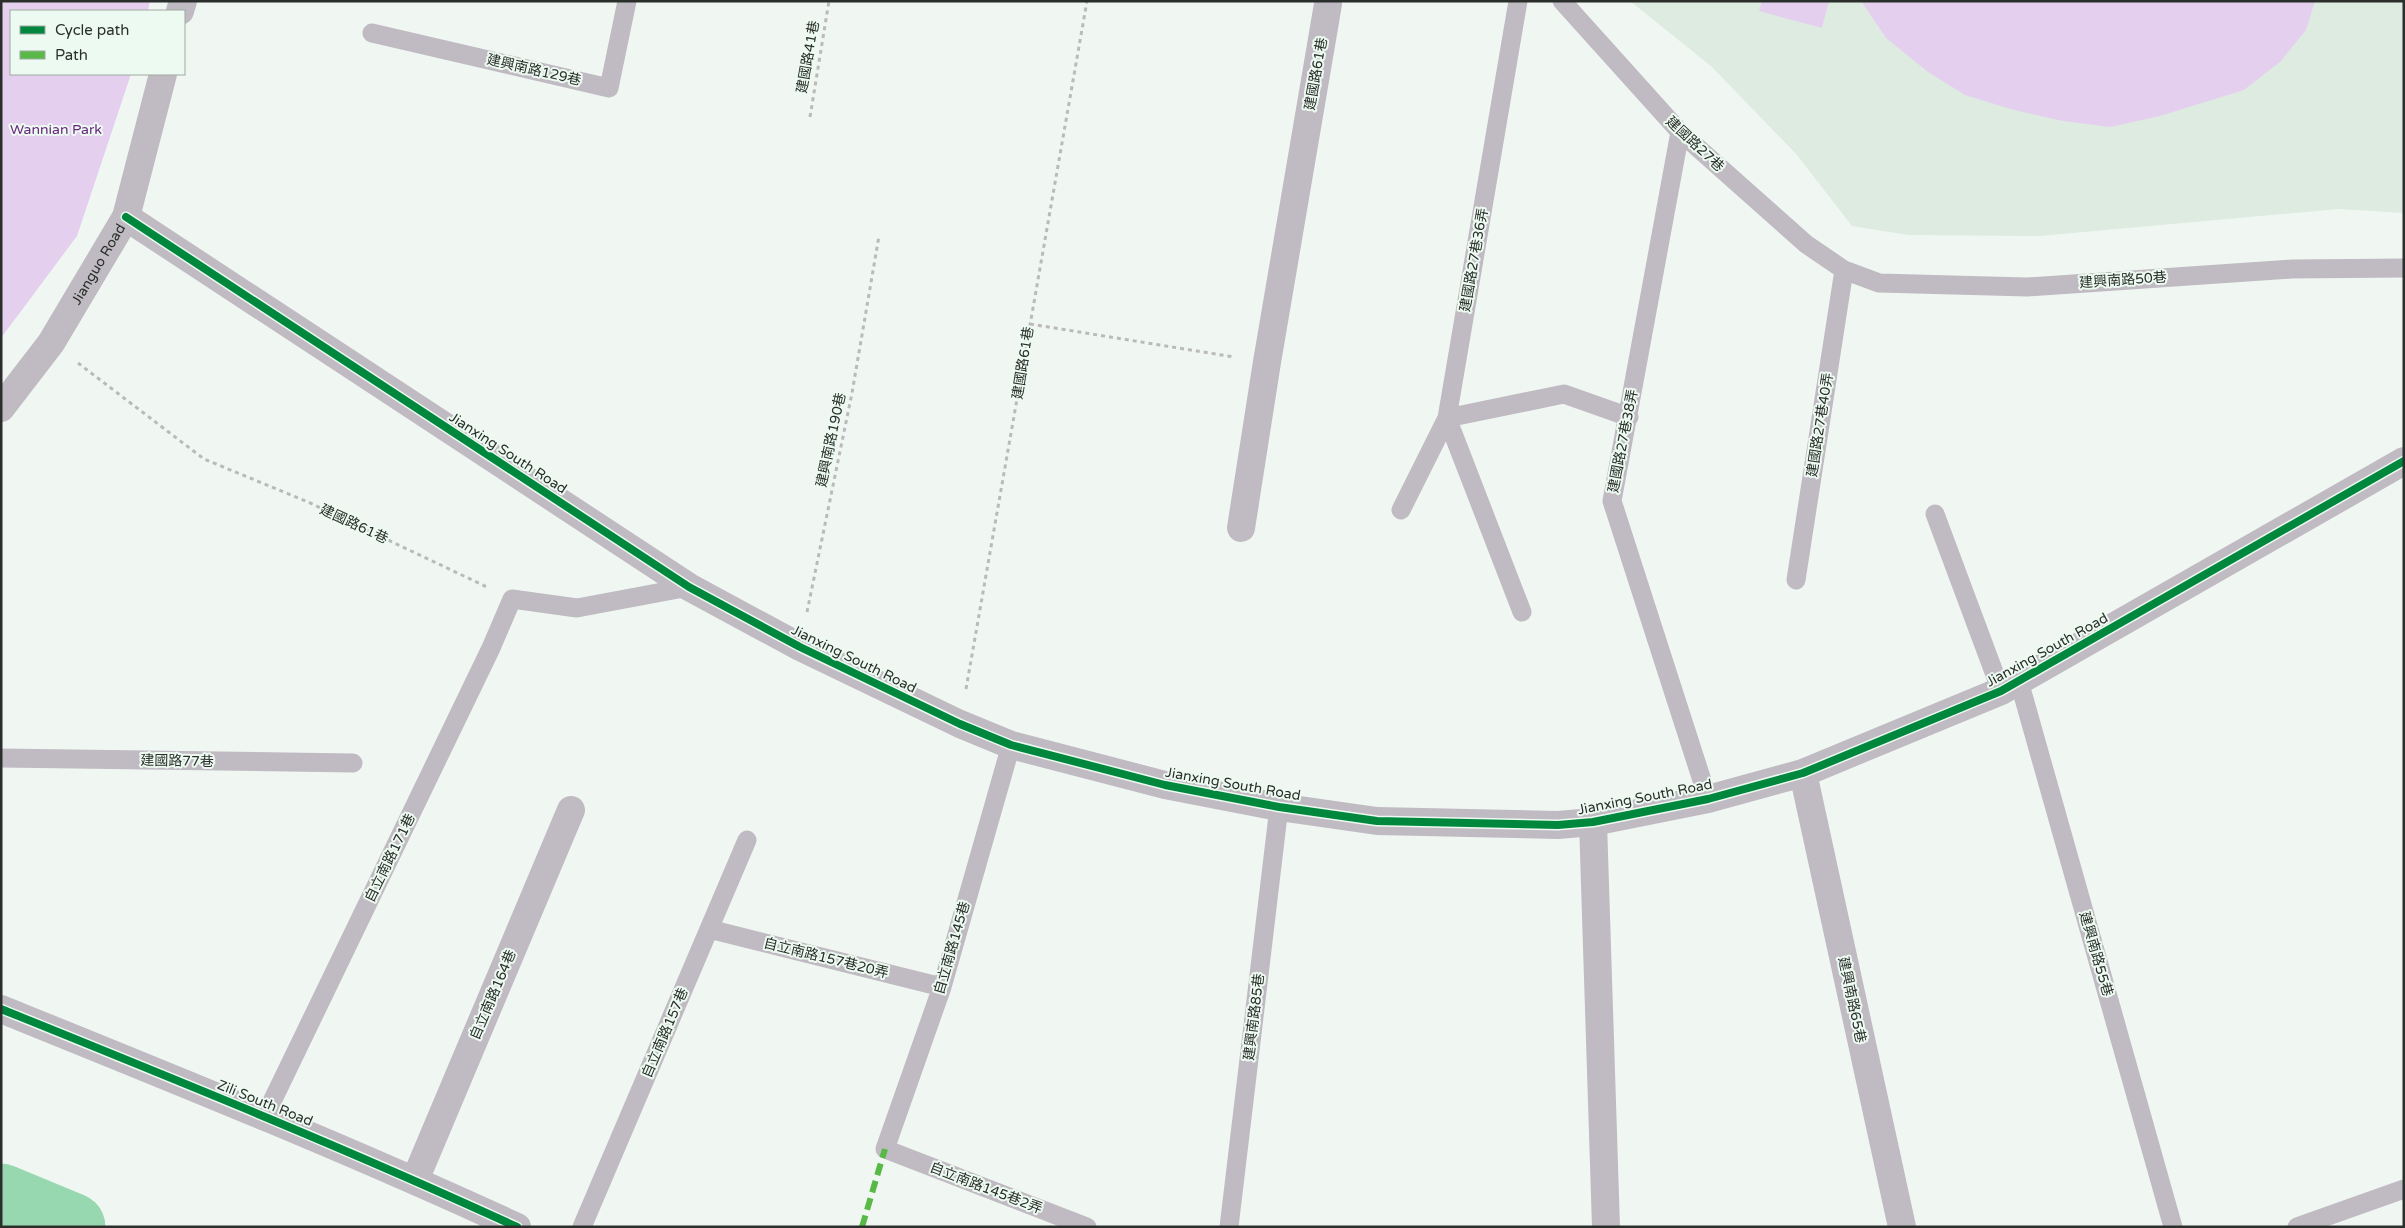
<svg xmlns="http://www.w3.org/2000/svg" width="2405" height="1228" viewBox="0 0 2405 1228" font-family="'Varela Round','Noto Sans TC',sans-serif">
  <rect width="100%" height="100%" fill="#f0f7f2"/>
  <!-- built -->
  <path fill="#deebe1" d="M1630 1H2404V213L2339 209 2040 236 1908 235 1852 226 1797 155 1712 67Z"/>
  <!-- green -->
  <path fill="#e4d0ee" d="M1 1H150L148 11H11V74H131L77 236 1 338Z
    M1762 1H1829L1822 28 1759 11Z
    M1861 1H2315L2306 30 2281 61 2244 90 2160 116 2110 127 2063 121 2014 110 1965 95 1928 72 1886 38Z"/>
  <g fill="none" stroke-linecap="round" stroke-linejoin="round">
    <!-- river -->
    <path stroke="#98d8b0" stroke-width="69" d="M1 1198 71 1227"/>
    <!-- path -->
    <path stroke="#bab9bc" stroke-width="3" stroke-dasharray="4 4" stroke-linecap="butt" d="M810 117 829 1
      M1030 324 1234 357
      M78 363 204 459 308 502 487 587
      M807 612 852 393 879 236
      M966 689 1087 1"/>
    <!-- service -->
    <path stroke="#c0bac2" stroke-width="19" d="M1562 1 1680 132 1806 244 1844 270 1879 283 2027 287 2292 269 2404 268
      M372 33 609 88 627 1
      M1680 132 1612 501 1708 799
      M1401 510 1447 418 1518 1
      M1935 514 2001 691
      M1796 580 1844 270
      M1522 612 1447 418 1564 394 1629 417
      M2019 681 2173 1227
      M1011 745 942 987 885 1149 1087 1227
      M1 758 353 763
      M709 929 942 987
      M265 1116 491 648 512 599 577 608 689 587
      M582 1227 747 840
      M1229 1227 1279 807
      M2297 1227 2404 1189"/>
    <!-- minor -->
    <g stroke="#c0bac2" stroke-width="28">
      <path d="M180 11 183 1"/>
      <path d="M126 217 689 587 800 647 960 724 1011 745 1165 785 1279 807 1377 821 1558 825 1593 822 1708 799 1803 773 2001 691 2404 461"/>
      <path id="s1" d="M1 408 51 343 126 217 163 74"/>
      <path d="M1241 528 1267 362 1328 4"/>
      <path d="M1803 773 1902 1227"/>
      <path d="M1593 822 1606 1227"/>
      <path d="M1 1009C174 1079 348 1149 517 1227"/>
      <path d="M415 1180 571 810"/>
    </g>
    <!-- quiet -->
    <path stroke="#58b947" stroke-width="6" stroke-dasharray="12 6" stroke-linecap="butt" d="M862 1227 885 1149"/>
    <defs>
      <path id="cycleway" d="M126 217 689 587 800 647 960 724 1011 745 1165 785 1279 807 1377 821 1558 825 1593 822 1708 799 1803 773 2001 691 2404 461
        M1 1009C174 1079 348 1149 517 1227"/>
    </defs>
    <!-- cycleway casing -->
    <use href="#cycleway" stroke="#edfaf1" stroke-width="11"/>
    <!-- cycleway -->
    <use href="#cycleway" stroke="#00873e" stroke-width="8"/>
  </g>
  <g text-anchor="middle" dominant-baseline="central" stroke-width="4" stroke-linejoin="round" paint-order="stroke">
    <!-- street labels -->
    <g font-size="14" fill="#2a2f2b" stroke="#edfaf1">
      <text transform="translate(808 57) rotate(-80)">建國路41巷</text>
      <text transform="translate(534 70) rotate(13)">建興南路129巷</text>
      <text transform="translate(1316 74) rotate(-80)">建國路61巷</text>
      <text transform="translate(1695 144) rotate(43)">建國路27巷</text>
      <text transform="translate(1474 260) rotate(-80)">建國路27巷36弄</text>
      <text stroke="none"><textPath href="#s1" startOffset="174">Jianguo Road</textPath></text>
      <text transform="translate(2123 280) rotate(-4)">建興南路50巷</text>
      <text transform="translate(1023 363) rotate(-81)">建國路61巷</text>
      <text transform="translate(1820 425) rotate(-81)">建國路27巷40弄</text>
      <text transform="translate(831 440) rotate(-78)">建興南路190巷</text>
      <text transform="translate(1623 441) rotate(-79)">建國路27巷38弄</text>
      <text transform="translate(508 453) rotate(33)">Jianxing South Road</text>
      <text transform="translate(354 524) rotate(25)">建國路61巷</text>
      <text transform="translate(2047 650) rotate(-29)">Jianxing South Road</text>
      <text transform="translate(854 659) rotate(26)">Jianxing South Road</text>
      <text transform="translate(177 761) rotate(1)">建國路77巷</text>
      <text transform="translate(1233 784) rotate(10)">Jianxing South Road</text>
      <text transform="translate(1645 797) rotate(-11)">Jianxing South Road</text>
      <text transform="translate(390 858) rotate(-64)">自立南路171巷</text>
      <text transform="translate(952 948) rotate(-74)">自立南路145巷</text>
      <text transform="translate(2096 954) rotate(74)">建興南路55巷</text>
      <text transform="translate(826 958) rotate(14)">自立南路157巷20弄</text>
      <text transform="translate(493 995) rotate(-67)">自立南路164巷</text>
      <text transform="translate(1852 1000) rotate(78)">建興南路65巷</text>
      <text transform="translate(1254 1017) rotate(-83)">建興南路85巷</text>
      <text transform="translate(665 1033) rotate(-67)">自立南路157巷</text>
      <text transform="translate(265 1103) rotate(22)">Zili South Road</text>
      <text transform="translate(986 1188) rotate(21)">自立南路145巷2弄</text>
    </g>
    <!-- park labels -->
    <g font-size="14" fill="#67267d" stroke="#edfaf1">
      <text x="56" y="129">Wannian Park</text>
    </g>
  </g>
  <!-- border -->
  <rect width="2405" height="1228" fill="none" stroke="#2a2f2b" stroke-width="5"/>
  <!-- legend -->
  <rect x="10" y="10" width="175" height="65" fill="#edfaf1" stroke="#9fa9a2"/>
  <rect x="20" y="26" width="25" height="8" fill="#00873e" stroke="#9fa9a2"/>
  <text x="55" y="35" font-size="15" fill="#2a2f2b">Cycle path</text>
  <rect x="20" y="51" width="25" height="8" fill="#58b947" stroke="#9fa9a2"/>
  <text x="55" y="60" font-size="15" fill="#2a2f2b">Path</text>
</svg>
